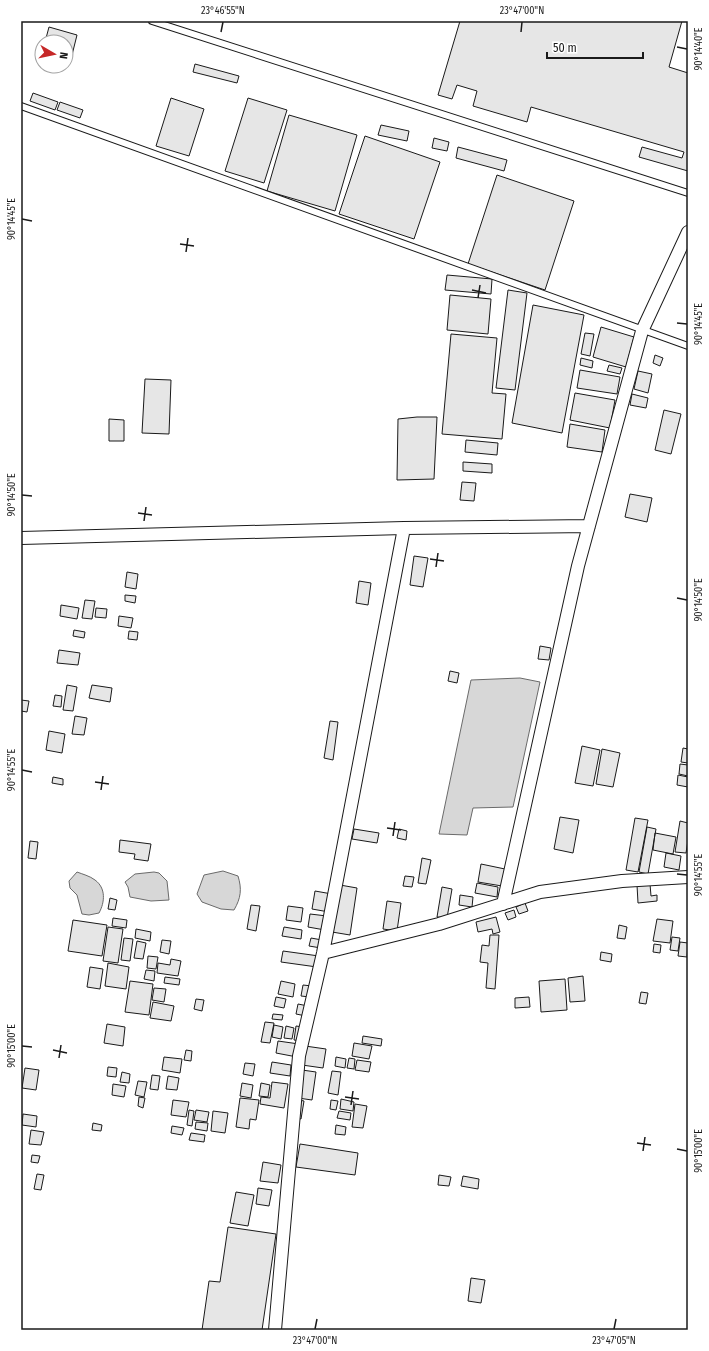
<svg xmlns="http://www.w3.org/2000/svg" width="709" height="1351" viewBox="0 0 709 1351" font-family="'Fira Sans Condensed',sans-serif">
  <rect width="100%" height="100%" fill="#fff"/>
  <!-- water -->
  <path fill="#d7d7d7" stroke="#6a6a6a" d="M520 678 540 682 513 807 473 808 467 835 439 834 471 680Z
    M223 871 238 876C242 889 241 898 234 910L221 909 202 902 197 894 204 875Z
    M77 872C82 874 90 876 95 880 106 888 105 902 99 913L89 915 82 914 77 895 70 888 69 881Z
    M154 872 159 873 167 881 169 900 151 901 130 897 128 887 125 882 135 874Z"/>
  <!-- building -->
  <path fill="#e6e6e6" stroke="#1a1a1a" d="M460 21H682L669 67 688 73V171L639 157 642 147 682 158 684 152 531 107 527 122 473 106 477 91 457 85 452 99 438 95Z
    M49 27 77 35 71 59 66 57V42H45Z
    M195 64 239 76 237 83 193 72Z
    M33 93 58 102 55 110 30 101Z
    M171 98 204 109 189 156 156 146Z
    M248 98 287 110 264 183 225 171Z
    M60 102 83 110 80 118 57 110Z
    M289 115 357 135 335 211 267 191Z
    M381 125 409 131 407 141 378 135Z
    M365 136 440 162 414 239 339 214Z
    M434 138 449 142 447 151 432 148Z
    M458 147 507 160 504 171 456 158Z
    M497 175 574 201 545 290 468 264Z
    M447 275 492 279 491 294 445 290Z
    M508 290 527 293 515 390 496 388Z
    M450 295 491 299 488 334 447 330Z
    M533 305 584 315 562 433 512 423Z
    M601 327 634 337 626 367 593 357Z
    M585 333 594 334 590 356 581 354Z
    M451 334 497 338 492 393 506 394 502 439 442 434Z
    M655 355 663 358 660 366 653 363Z
    M581 358 593 361 592 368 580 365Z
    M609 365 622 368 620 374 607 371Z
    M580 370 620 377 617 394 577 388Z
    M638 371 652 374 648 393 634 389Z
    M145 379 171 380 169 434 142 433Z
    M575 393 615 400 610 428 570 420Z
    M632 394 648 398 646 408 630 405Z
    M664 410 681 414 671 454 655 450Z
    M417 417H437L434 479 397 480 398 419Z
    M109 419 124 420V441H109Z
    M570 424 605 430 602 452 567 447Z
    M466 440 498 443 497 455 465 452Z
    M463 462 492 464V473L463 471Z
    M462 482 476 483 474 501 460 500Z
    M630 494 652 498 647 522 625 517Z
    M414 556 428 558 423 587 410 585Z
    M127 572 138 574 136 589 125 587Z
    M359 581 371 583 368 605 356 603Z
    M125 595 136 596 135 603 125 601Z
    M85 600 95 601 92 619 82 618Z
    M61 605 79 608 77 619 60 616Z
    M96 608 107 609 106 618 95 617Z
    M119 616 133 618 131 628 118 626Z
    M74 630 85 632 84 638 73 636Z
    M129 631 138 632 137 640 128 639Z
    M540 646 551 648 549 660 538 659Z
    M59 650 80 653 78 665 57 663Z
    M450 671 459 673 457 683 448 681Z
    M67 685 77 687 73 711 63 710Z
    M92 685 112 688 110 702 89 698Z
    M55 695 62 696 61 707 53 706Z
    M21 700 29 701 27 712 21 711Z
    M75 716 87 718 84 735 72 734Z
    M330 721 338 722 333 760 324 758Z
    M49 731 65 734 62 753 46 750Z
    M582 746 600 750 593 786 575 783Z
    M683 748 688 749V763L681 762Z
    M602 749 620 753 613 787 596 784Z
    M680 764 688 765V776L679 774Z
    M678 775 688 777V787L677 785Z
    M53 777 63 779V785L52 783Z
    M560 817 579 820 573 853 554 849Z
    M635 818 648 820 638 872 626 870Z
    M680 821 688 823V840L686 853 675 852Z
    M647 827 656 829 648 874 639 872Z
    M354 829 379 833 377 843 352 839Z
    M399 829 407 831 406 840 397 838Z
    M655 833 676 837 673 854 653 850Z
    M120 840 151 844 148 861 134 859 135 854 119 852Z
    M30 841 38 842 36 859 28 858Z
    M666 853 681 856 679 870 664 867Z
    M422 858 431 860 426 884 418 883Z
    M481 864 505 869 502 886 478 882Z
    M405 876 414 877 412 887 403 886Z
    M477 883 498 887 497 897 475 893Z
    M650 884 651 896 657 895V901L638 903 637 885Z
    M340 885 357 888 350 935 332 932Z
    M442 887 452 889 447 918 437 917Z
    M315 891 332 894 329 912 312 909Z
    M460 895 473 897 472 907 459 905Z
    M110 898 117 900 115 910 108 909Z
    M387 901 401 903 397 931 383 929Z
    M525 903 528 911 519 914 516 907Z
    M251 905 260 906 256 931 247 929Z
    M288 906 303 908 301 922 286 920Z
    M514 910 516 917 508 920 505 913Z
    M310 914 327 916 325 930 308 927Z
    M496 917 500 932 493 934 492 929 478 932 476 922Z
    M113 918 127 920 126 928 112 926Z
    M657 919 673 921 670 943 653 941Z
    M73 920 107 925 102 956 68 951Z
    M619 925 627 927 625 939 617 938Z
    M108 927 123 929 118 963 103 961Z
    M284 927 302 930 301 939 282 936Z
    M136 929 151 932 150 941 135 938Z
    M490 935H499L495 989 486 988 488 963 480 962 482 945 489 946Z
    M672 937 680 938 678 951 670 950Z
    M124 938 133 939 130 961 121 960Z
    M311 938 322 940 321 948 309 946Z
    M162 940 171 941 169 954 160 952Z
    M137 941 146 943 143 959 134 958Z
    M680 942 688 943 687 957 678 956Z
    M654 944 661 945 660 953 653 952Z
    M283 951 319 956 317 967 281 962Z
    M601 952 612 954 611 962 600 960Z
    M148 956 158 957 156 969 147 968Z
    M171 959 181 961 178 976 157 973 158 963 170 965Z
    M108 963 129 967 126 989 105 986Z
    M90 967 103 969 100 989 87 987Z
    M146 970 155 971 154 981 144 979Z
    M583 976 585 1001 570 1002 568 978Z
    M165 977 180 979 179 985 164 983Z
    M565 979 567 1010 541 1012 539 981Z
    M130 981 153 984 149 1015 125 1012Z
    M281 981 295 984 293 997 278 994Z
    M303 985 312 986 310 997 301 996Z
    M154 988 166 989 164 1002 152 1000Z
    M641 992 648 993 646 1004 639 1003Z
    M276 997 286 999 284 1008 274 1006Z
    M529 997 530 1007 515 1008V998Z
    M196 999 204 1000 202 1011 194 1009Z
    M153 1002 174 1006 171 1021 150 1018Z
    M298 1004 308 1006 306 1016 296 1014Z
    M273 1014 283 1015 282 1020 272 1019Z
    M265 1022 274 1023 270 1043 261 1042Z
    M107 1024 125 1027 123 1046 104 1043Z
    M274 1025 283 1027 281 1039 272 1037Z
    M286 1026 294 1028 292 1039 284 1038Z
    M296 1026 303 1027 301 1041 294 1040Z
    M363 1036 382 1039 381 1046 362 1043Z
    M278 1041 299 1044 297 1057 276 1053Z
    M354 1043 372 1046 369 1059 352 1056Z
    M305 1046 326 1049 323 1068 302 1065Z
    M186 1050 192 1051 191 1061 184 1060Z
    M164 1057 182 1059 180 1073 162 1070Z
    M336 1057 346 1059 345 1068 335 1066Z
    M349 1058 355 1059 354 1069 347 1068Z
    M357 1060 371 1062 369 1072 355 1070Z
    M272 1062 291 1065 290 1076 270 1073Z
    M245 1063 255 1064 253 1076 243 1074Z
    M108 1067 117 1068 116 1077 107 1076Z
    M25 1068 39 1070 36 1090 22 1088Z
    M302 1070 316 1072 312 1100 298 1098Z
    M332 1071 341 1072 338 1095 328 1093Z
    M122 1072 130 1074 129 1083 120 1082Z
    M152 1075 160 1076 158 1090 150 1089Z
    M168 1076 179 1078 177 1090 166 1089Z
    M138 1081 147 1082 144 1097 135 1095Z
    M272 1082 288 1084 284 1108 260 1104 261 1097 270 1098Z
    M242 1083 253 1085 251 1098 240 1096Z
    M261 1083 270 1085 268 1097 259 1096Z
    M113 1084 126 1086 124 1097 112 1095Z
    M139 1097 145 1098 143 1108 138 1106Z
    M240 1098 259 1100 256 1120 250 1119 249 1129 236 1127Z
    M341 1099 354 1102 353 1111 340 1109Z
    M173 1100 189 1102 186 1117 171 1115Z
    M299 1100 304 1101 301 1119 296 1118Z
    M331 1100 338 1101 336 1110 330 1109Z
    M355 1104 367 1106 363 1128 352 1127Z
    M189 1110 194 1111 192 1126 187 1125Z
    M196 1110 209 1112 207 1122 194 1120Z
    M213 1111 228 1113 225 1133 211 1131Z
    M339 1111 351 1113 350 1120 337 1118Z
    M23 1114 37 1116 36 1127 22 1125Z
    M196 1122 208 1123 207 1131 195 1129Z
    M93 1123 102 1125 101 1131 92 1130Z
    M336 1125 346 1127 345 1135 335 1134Z
    M172 1126 184 1128 182 1135 171 1133Z
    M31 1130 44 1132 41 1145 29 1144Z
    M191 1133 205 1135 204 1142 189 1140Z
    M300 1144 358 1153 355 1175 296 1167Z
    M32 1155 40 1156 38 1163 31 1162Z
    M263 1162 281 1165 278 1183 260 1181Z
    M37 1174 44 1175 41 1190 34 1189Z
    M439 1175 451 1177 449 1186 438 1185Z
    M463 1176 479 1179 478 1189 461 1186Z
    M258 1188 272 1190 269 1206 256 1204Z
    M236 1192 254 1195 248 1226 230 1223Z
    M228 1227 276 1234 262 1330H202L209 1281 220 1282Z
    M471 1278 485 1280 481 1303 468 1301Z"/>
  <g fill="none" stroke-linecap="round" stroke-linejoin="round">
    <defs>
      <path id="service" d="M152 21 688 193
        M21 106 688 346"/>
      <path id="minor" d="M21 538 404 528 589 526
        M503 904 578 566 642 331 688 232
        M323 953 439 924 540 892 622 881 688 877
        M275 1330 299 1056 323 953 404 528"/>
    </defs>
    <!-- service casing -->
    <use href="#service" stroke="#1a1a1a" stroke-width="8"/>
    <!-- minor casing -->
    <use href="#minor" stroke="#1a1a1a" stroke-width="14"/>
    <!-- service -->
    <use href="#service" stroke="#fff" stroke-width="6"/>
    <!-- minor -->
    <use href="#minor" stroke="#fff" stroke-width="12"/>
  </g>
  <!-- ticks -->
  <path fill="none" stroke="#1a1a1a" stroke-width="1.5" d="M221 32 223 22M521 32 522 22M677 47 687 49M22 219 32 221M180 244 194 246M186 252 188 238M472 290 486 293M478 298 480 285M677 323 687 324M22 495 32 496M138 513 152 515M144 521 146 507M430 559 444 561M436 567 438 553M677 598 687 600M22 770 32 772M95 782 109 784M101 790 103 776M387 828 401 830M393 836 395 822M677 874 687 875M22 1046 32 1047M53 1050 67 1053M59 1058 61 1045M345 1097 359 1099M351 1105 353 1091M637 1143 651 1145M677 1149 687 1151M643 1151 645 1137M315 1329 317 1319M614 1329 616 1319"/>
  <!-- border -->
  <rect width="709" height="1351" fill="none" stroke="#ffffff" stroke-width="44"/>
  <!-- north arrow -->
  <g transform="translate(54 54) rotate(99)"><circle r="19" fill="#ffffff" stroke="#a3a3a3"/>
  <path d="M0-3L7 15L0 10L-7 15Z" fill="#c62828"/>
  <text y="-6" font-size="11" font-weight="bold" text-anchor="middle" fill="#1a1a1a">N</text>
  </g>
  <!-- scale -->
  <path d="M547 52v6h96v-6" fill="none" stroke="#1a1a1a" stroke-width="2"/>
  <text x="553" y="52" font-size="12" fill="#1a1a1a" stroke="#ffffff" stroke-width="3" paint-order="stroke">50 m</text>
  <rect x="22" y="22" width="665" height="1307" fill="none" stroke="#1a1a1a" stroke-width="1.5"/>
  <g font-size="10" text-anchor="middle" fill="#1a1a1a">
    <text x="223" y="14">23°46'55"N</text>
    <text x="522" y="14">23°47'00"N</text>
    <text transform="translate(698 49) rotate(-90)" y="4">90°14'40"E</text>
    <text transform="translate(11 219) rotate(-90)" y="4">90°14'45"E</text>
    <text transform="translate(698 324) rotate(-90)" y="4">90°14'45"E</text>
    <text transform="translate(11 495) rotate(-90)" y="4">90°14'50"E</text>
    <text transform="translate(698 600) rotate(-90)" y="4">90°14'50"E</text>
    <text transform="translate(11 770) rotate(-90)" y="4">90°14'55"E</text>
    <text transform="translate(698 875) rotate(-90)" y="4">90°14'55"E</text>
    <text transform="translate(11 1046) rotate(-90)" y="4">90°15'00"E</text>
    <text transform="translate(698 1151) rotate(-90)" y="4">90°15'00"E</text>
    <text x="315" y="1344">23°47'00"N</text>
    <text x="614" y="1344">23°47'05"N</text>
  </g>
</svg>
